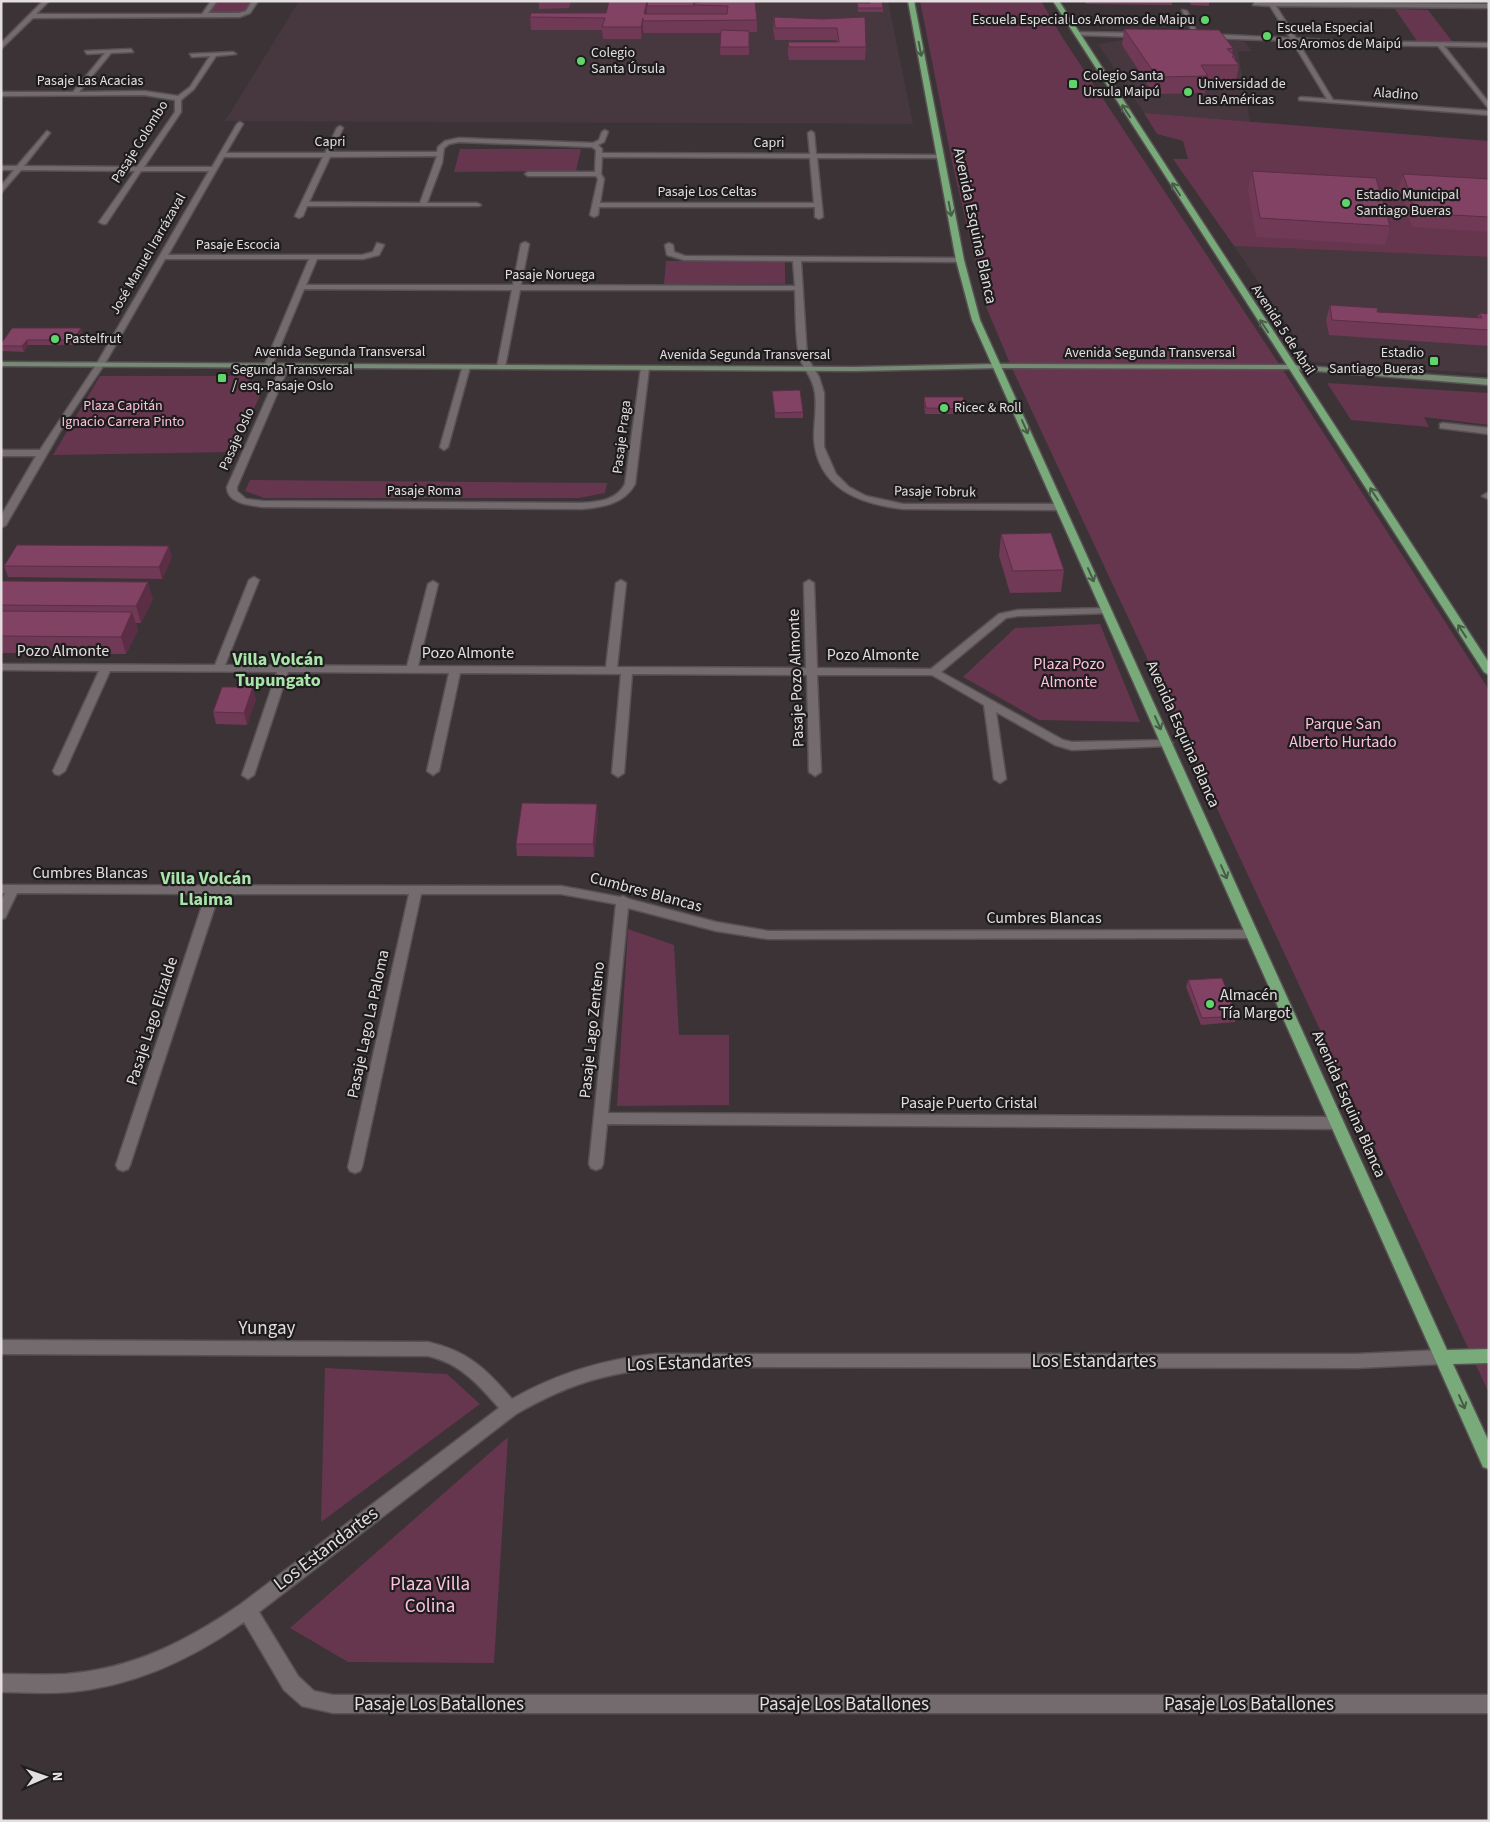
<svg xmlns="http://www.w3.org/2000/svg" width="1490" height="1822" viewBox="0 0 1490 1822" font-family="'Source Sans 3',sans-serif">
  <rect width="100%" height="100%" fill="#3b3336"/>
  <!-- built -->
  <path fill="#47383f" d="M299 1H888L913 124 225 121Z
    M1122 40 1244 41 1252 51 1238 52 1250 122 1144 113 1098 44Z
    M1234 246 1489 257V374L1312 362Z"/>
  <!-- green -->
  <path fill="#66364f" d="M217 1H252L245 12 240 14H212L209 12Z
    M920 1H1041L1064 40 1283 370 1489 690V1393L1011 366 985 304 952 162Z
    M1395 9 1428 10 1452 41H1417Z
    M1144 113 1489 141V257L1234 246 1173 159H1188L1183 141 1157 134Z
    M460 149H581L576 171 454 172Z
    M666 261H785V284H664Z
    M100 376H244L263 389 234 452 53 455Z
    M1327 383 1489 393V425L1424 417 1429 427 1351 420Z
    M250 480 607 483 605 493 579 498H264L245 491Z
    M1100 624 1140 722 1039 720 963 677 1015 628Z
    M628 929 674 945 679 1035H729V1105L617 1106Z
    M325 1368 447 1374 480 1404 321 1522Z
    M508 1437 494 1663 348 1662 290 1628Z"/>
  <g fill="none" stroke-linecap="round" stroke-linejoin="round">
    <defs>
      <path id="street" d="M43 1H49L36 14H202L211 1H217L208 13H239L246 11 252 1H258L250 13 240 17 33 18 1 49V43Z
        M1255 2 1489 4V8L1276 6 1296 38 1338 41 1489 43V47L1444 46 1489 103V109L1438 46 1338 45 1298 42 1333 100 1489 111V115L1299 100V98L1301 97 1327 99 1292 41 1206 38 1203 36 1206 34 1290 38 1270 6 1253 5Z
        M1182 10 1187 11 1199 37 1194 36Z
        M1077 32 1139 33 1142 35 1139 37 1075 35Z
        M131 49 133 52 111 53 79 92 144 91 178 96 190 87 210 56 192 57 190 54 233 52 236 54 216 56 194 89 181 100V112L144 167H212L237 124 240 122 243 124 226 153H325L337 128 340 126 343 128 332 152H437L438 147 445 141 459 138 593 143 599 140 602 132 605 130 608 132 604 142 598 145 602 149V153L810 154 808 133 811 131 814 133 816 154 942 155 943 156 940 158H817L823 217 819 219 815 217V207H599L598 215 594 217 590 215 598 179 596 176H528L525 174 528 172H595L596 150 592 147 459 142 449 144 444 148 442 163 427 203H477L481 205 479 206H307L303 216 299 218 295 216 323 157H224L168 255H362L373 252 377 243 384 245 379 255 363 259H317L306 285H513L521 244 525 242 529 244 521 285 795 286 793 261 684 260 667 255 665 245 669 243 673 245 674 252 685 256 963 258V262H960L801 261 807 357 819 377 824 393V447L836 474 849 487 866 496 903 504H1060L1065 507 1060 510 903 509C861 504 817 489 814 438 814 423 817 408 815 393 813 376 801 367 799 355 795 334 796 311 795 290H520L505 367 501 369 497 367 512 290 304 289 272 366 268 368 264 366 309 259H165L104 365 65 423 6 525 1 528V516L36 456H1V450H40L96 365 209 171H141L106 224H103L99 222 135 171 21 170 1 193V186L14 170H1V166H17L47 131 50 133 24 166 137 167 175 112V100L144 95 1 96V92H73L105 53 87 54 85 51ZM437 156 420 203 309 202 330 157ZM602 157 810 158 814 203H600L604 179 601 174Z
        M282 364 289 366 237 487V491L246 499 263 501 582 503C599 502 617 500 625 484L641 368 645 366 649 368 635 484C624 504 603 507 582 509L263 507C251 505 227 504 227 487Z
        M463 365 470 367 448 447 444 450 440 447Z
        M1443 423 1489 428V434L1440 428V424Z
        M1487 493H1489V499L1482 496Z
        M254 577 259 580 225 665 407 666 428 584 433 581 438 584 418 666 606 667 616 583 621 580 626 583 617 667 806 668 804 583 809 580 814 583 817 668 931 669 999 614 1018 610 1107 608 1112 611 1111 613 1018 616 1006 618 941 672 1063 740 1072 742 1167 740 1173 743 1167 746 1072 750 1055 745 996 712 1006 779 1000 783 994 779 984 705 932 675H817L821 772 815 776 809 772 807 675 632 674 624 773 618 777 612 773 621 674 460 673 439 771 433 775 427 771 449 673 288 672 254 775 248 779 242 775 277 672 110 671 65 771 59 775 55 774 53 771 99 671 1 670V664L215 665 249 580Z
        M1 885 561 886 620 897 623 896 629 899 716 922 768 931 1252 930 1256 931 1258 934 1256 937 1252 938 768 939 716 931 628 908 608 1113 1337 1117 1342 1119 1344 1123 1342 1127 1337 1129 607 1124 603 1164 601 1168 596 1170 591 1168 589 1164 616 904 561 894H421L362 1167 360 1171 355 1173 350 1171 348 1167 409 894H219L130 1165 128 1169 123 1171 118 1169 116 1165 206 894 17 893 5 918 1 919V901L5 893H1Z
        M1 1340 428 1342C468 1351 486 1369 512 1399 558 1373 604 1359 656 1354H1357L1442 1350 1448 1352 1450 1357 1448 1362 1442 1364 1357 1368 681 1367C615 1370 573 1381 516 1414L259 1612 298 1676 314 1691 333 1695H1489V1713H333L302 1706 284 1690 244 1622C192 1659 134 1686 70 1692 47 1694 24 1692 1 1692V1674C23 1674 45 1675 66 1674 133 1669 187 1641 241 1604L499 1408C478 1384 460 1363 428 1356L1 1354Z"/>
      <path id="secondary" d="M1 362 855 367 998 364 1291 365 1489 379V385L1291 369 998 368 855 371 1 366Z"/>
      <path id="primary" d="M908 1H914L964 260 980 320 1447 1350 1489 1349V1363L1453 1364 1489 1442V1469L1483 1467 972 320 956 260Z
        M1053 1H1059L1489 663V675L1484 672Z"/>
    </defs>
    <!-- street casing -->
    <use href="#street" stroke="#585154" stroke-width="3"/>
    <!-- secondary casing -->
    <use href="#secondary" stroke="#585154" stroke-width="3"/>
    <!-- primary casing -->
    <use href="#primary" stroke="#585154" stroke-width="3"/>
    <!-- street -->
    <use href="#street" fill="#746b6f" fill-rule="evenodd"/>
    <!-- secondary -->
    <use href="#secondary" fill="#768a74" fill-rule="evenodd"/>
    <!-- primary -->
    <use href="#primary" fill="#79aa7a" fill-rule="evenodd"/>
  </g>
  <!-- wall -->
  <path fill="#703956" d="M539 1H571L569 8 539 9Z
    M609 1H755L757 20V32H749V55H720L721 33H644L643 30 641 39H603L602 30H531L530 17 606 13Z
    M1085 1H1172V5L1086 4Z
    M1189 1 1209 2V6L1191 5Z
    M857 3 883 8V12H858Z
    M774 17 822 19 866 47 865 60H789L788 55V42H837L836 40H775L773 29Z
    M1124 29 1233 48 1232 54 1235 56V59L1239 65 1236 81 1207 82 1205 93 1158 94 1154 88H1150L1122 45Z
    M1252 171 1390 226 1385 245 1256 237 1248 190Z
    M1403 174 1489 179V232L1412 227 1399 188Z
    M1330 305 1377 312 1477 318 1479 313 1489 314V346L1329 335 1326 320Z
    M81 328 82 333 75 345H28L24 352 1 351V344Z
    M772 391 803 412V418H775Z
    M924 397 965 409V414H925L924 402Z
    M1001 534 1064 570 1061 592 1010 593 999 556Z
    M172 557 162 579 8 577 4 566Z
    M1 581 153 599 141 623H136L138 630 126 654 1 653Z
    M256 699 247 725 216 724 213 712Z
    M598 816 594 857 517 856 516 844Z
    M1188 980 1237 1016 1235 1022 1201 1025 1186 987Z"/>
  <!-- shaded-wall -->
  <path fill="#5b2e46" d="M647 1H650L647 6V14H644Z
    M643 18V30L641 39V27Z
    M81 328 82 333 75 345 73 340Z
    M27 340 28 345 24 352 22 346Z
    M169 546 172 557 162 579 159 567Z
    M148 582 153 599 141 623 136 606Z
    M132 612 138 630 126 654 121 637Z
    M253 687 256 699 247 725 244 713Z
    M597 804 598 816 594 857 593 844Z"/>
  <!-- building -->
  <path fill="#824264" stroke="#5b2e46" d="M609 1H647L644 14H727L728 6 694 5V2H699L700 1H755L757 20 643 21V18L641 27H602L605 18 530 17 531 13H606Z
    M648 1H700L699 2H694V6H647Z
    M870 1H882L883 8H858L857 3H870Z
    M774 17 822 19 865 17 866 47H789L788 42H839L837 28H775Z
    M1124 29 1219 30 1233 48 1227 49 1235 56H1232L1239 65H1201L1208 76 1161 77 1157 71H1153Z
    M721 30 749 31V47H720Z
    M1252 171 1376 178 1390 226 1260 218Z
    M1403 174 1489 179V217L1416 213Z
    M1330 305 1378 308 1377 312 1482 318 1479 313 1489 314V330L1332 320Z
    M12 328H81L73 340H27L22 346H1V344Z
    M800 390 803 412 775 413 772 391Z
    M924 397H963L965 409 926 408Z
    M1051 533 1064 570 1013 571 1001 534Z
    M17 545 169 546 159 567 4 566Z
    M1 581 148 582 136 606 1 605Z
    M1 611 132 612 121 637 1 636Z
    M222 687H253L244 713 213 712Z
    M522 803 597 804 593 844H516Z
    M1222 978 1237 1016 1202 1018 1188 980Z"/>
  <!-- one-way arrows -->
  <defs><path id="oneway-shaft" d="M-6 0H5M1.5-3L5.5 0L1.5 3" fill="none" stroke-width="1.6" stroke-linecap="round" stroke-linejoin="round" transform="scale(1.25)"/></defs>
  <g stroke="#485c47">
    <use href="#oneway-shaft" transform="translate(920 49) rotate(79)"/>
    <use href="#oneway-shaft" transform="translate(1126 111) rotate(-123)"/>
    <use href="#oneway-shaft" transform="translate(1176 189) rotate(-123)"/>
    <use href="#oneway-shaft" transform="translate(950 209) rotate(79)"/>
    <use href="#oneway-shaft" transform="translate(1264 326) rotate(-123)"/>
    <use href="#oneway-shaft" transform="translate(1025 427) rotate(66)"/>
    <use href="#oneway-shaft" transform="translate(1374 494) rotate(-123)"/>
    <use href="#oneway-shaft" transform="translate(1091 575) rotate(66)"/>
    <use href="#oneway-shaft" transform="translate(1462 631) rotate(-123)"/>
    <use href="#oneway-shaft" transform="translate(1158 723) rotate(66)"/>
    <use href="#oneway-shaft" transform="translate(1224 872) rotate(66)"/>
    <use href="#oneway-shaft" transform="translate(1462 1402) rotate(66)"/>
  </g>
  <!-- markers -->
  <g fill="#60d56b" stroke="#1f1c1d" stroke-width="2">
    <circle cx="1205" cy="20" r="5"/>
    <circle cx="1267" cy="36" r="5"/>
    <circle cx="581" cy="61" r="5"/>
    <rect x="1068" y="79" width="10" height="10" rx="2.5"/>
    <circle cx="1188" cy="92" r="5"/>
    <circle cx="1346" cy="203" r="5"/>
    <circle cx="55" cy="339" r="5"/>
    <rect x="1429" y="356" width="10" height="10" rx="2.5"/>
    <rect x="217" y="373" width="10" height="10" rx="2.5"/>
    <circle cx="944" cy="408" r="5"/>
    <circle cx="1210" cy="1004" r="5"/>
  </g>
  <g text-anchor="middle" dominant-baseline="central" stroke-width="4.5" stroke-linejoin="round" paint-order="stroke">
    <!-- far-poi labels -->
    <g font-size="14" fill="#e3dee0" stroke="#1f1c1d" text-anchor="start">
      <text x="1195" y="20" text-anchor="end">Escuela Especial Los Aromos de Maipu</text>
      <text x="1277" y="28">Escuela Especial<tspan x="1277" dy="16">Los Aromos de Maipú</tspan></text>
      <text x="591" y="53">Colegio<tspan x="591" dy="16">Santa Úrsula</tspan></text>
      <text x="1083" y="76">Colegio Santa<tspan x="1083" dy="16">Ursula Maipú</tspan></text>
      <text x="1198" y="84">Universidad de<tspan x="1198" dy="16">Las Américas</tspan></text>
      <text x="1356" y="195">Estadio Municipal<tspan x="1356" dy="16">Santiago Bueras</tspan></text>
      <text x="65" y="339">Pastelfrut</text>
      <text x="1424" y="353" text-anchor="end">Estadio<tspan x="1424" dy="16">Santiago Bueras</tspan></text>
      <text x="232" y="370">Segunda Transversal<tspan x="232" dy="16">/ esq. Pasaje Oslo</tspan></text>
      <text x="954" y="408">Ricec &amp; Roll</text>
    </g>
    <!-- far-street labels -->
    <g font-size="14" fill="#e3dee0" stroke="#1f1c1d">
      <text x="90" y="81">Pasaje Las Acacias</text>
      <text transform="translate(1396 94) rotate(4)">Aladino</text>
      <text transform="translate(140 142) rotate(-58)">Pasaje Colombo</text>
      <text x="330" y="142">Capri</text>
      <text x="769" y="143">Capri</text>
      <text x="707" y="192">Pasaje Los Celtas</text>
      <text x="238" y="245">Pasaje Escocia</text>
      <text transform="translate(148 254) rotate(-60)">José Manuel Irarrázaval</text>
      <text x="550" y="275">Pasaje Noruega</text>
      <text transform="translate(1283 330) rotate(57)">Avenida 5 de Abril</text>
      <text x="340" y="352">Avenida Segunda Transversal</text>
      <text x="1150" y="353">Avenida Segunda Transversal</text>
      <text x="745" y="355">Avenida Segunda Transversal</text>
      <text transform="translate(622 437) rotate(-83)">Pasaje Praga</text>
      <text transform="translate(237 439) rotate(-66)">Pasaje Oslo</text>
      <text x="424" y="491">Pasaje Roma</text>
      <text transform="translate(935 492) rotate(1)">Pasaje Tobruk</text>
    </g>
    <!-- far-park labels -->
    <g font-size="14" fill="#fdc2de" stroke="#1f1c1d">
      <text x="123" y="406">Plaza Capitán<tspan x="123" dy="16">Ignacio Carrera Pinto</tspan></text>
    </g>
    <!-- street labels -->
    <g font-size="16" fill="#e3dee0" stroke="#1f1c1d">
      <text transform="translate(975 226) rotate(78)">Avenida Esquina Blanca</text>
      <text x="63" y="651">Pozo Almonte</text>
      <text x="468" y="653">Pozo Almonte</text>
      <text x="873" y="655">Pozo Almonte</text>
      <text transform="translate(796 678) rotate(-92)">Pasaje Pozo Almonte</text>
      <text transform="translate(1183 734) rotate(66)">Avenida Esquina Blanca</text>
      <text x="90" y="873">Cumbres Blancas</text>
      <text transform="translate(646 892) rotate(15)">Cumbres Blancas</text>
      <text x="1044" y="918">Cumbres Blancas</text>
      <text transform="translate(152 1021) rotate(-72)">Pasaje Lago Elizalde</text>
      <text transform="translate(368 1024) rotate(-78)">Pasaje Lago La Paloma</text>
      <text transform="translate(592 1030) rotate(-84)">Pasaje Lago Zenteno</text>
      <text x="969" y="1103">Pasaje Puerto Cristal</text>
      <text transform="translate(1349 1104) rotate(66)">Avenida Esquina Blanca</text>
    </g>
    <!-- park labels -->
    <g font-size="16" fill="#fdc2de" stroke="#1f1c1d">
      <text x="1069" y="664">Plaza Pozo<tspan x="1069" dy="18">Almonte</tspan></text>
      <text x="1343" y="724">Parque San<tspan x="1343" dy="18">Alberto Hurtado</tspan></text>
    </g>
    <!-- poi labels -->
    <g font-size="16" fill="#e3dee0" stroke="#1f1c1d" text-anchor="start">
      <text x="1220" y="995">Almacén<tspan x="1220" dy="18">Tía Margot</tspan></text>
    </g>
    <!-- neighbourhood labels -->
    <g font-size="18" font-weight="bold" fill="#a9e4aa" stroke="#1f1c1d">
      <text x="278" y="659">Villa Volcán<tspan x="278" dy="21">Tupungato</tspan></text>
      <text x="206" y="878">Villa Volcán<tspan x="206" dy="21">Llaima</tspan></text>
    </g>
    <!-- near-street labels -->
    <g font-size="19" fill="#e3dee0" stroke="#1f1c1d">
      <text x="267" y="1328">Yungay</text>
      <text x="1094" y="1361">Los Estandartes</text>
      <text transform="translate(689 1363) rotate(-2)">Los Estandartes</text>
      <text transform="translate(326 1549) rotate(-37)">Los Estandartes</text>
      <text x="439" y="1704">Pasaje Los Batallones</text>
      <text x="844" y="1704">Pasaje Los Batallones</text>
      <text x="1249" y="1704">Pasaje Los Batallones</text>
    </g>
    <!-- near-park labels -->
    <g font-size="19" fill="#fdc2de" stroke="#1f1c1d">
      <text x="430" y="1584">Plaza Villa<tspan x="430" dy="22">Colina</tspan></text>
    </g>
  </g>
  <!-- border -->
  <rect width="1490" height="1822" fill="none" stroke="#e3dee0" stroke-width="5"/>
  <!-- north arrow -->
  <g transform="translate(45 1777) rotate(88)" stroke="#1f1c1d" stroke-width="4" paint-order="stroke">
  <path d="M0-4L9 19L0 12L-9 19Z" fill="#e3dee0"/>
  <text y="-8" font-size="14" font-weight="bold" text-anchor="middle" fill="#e3dee0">N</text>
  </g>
</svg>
